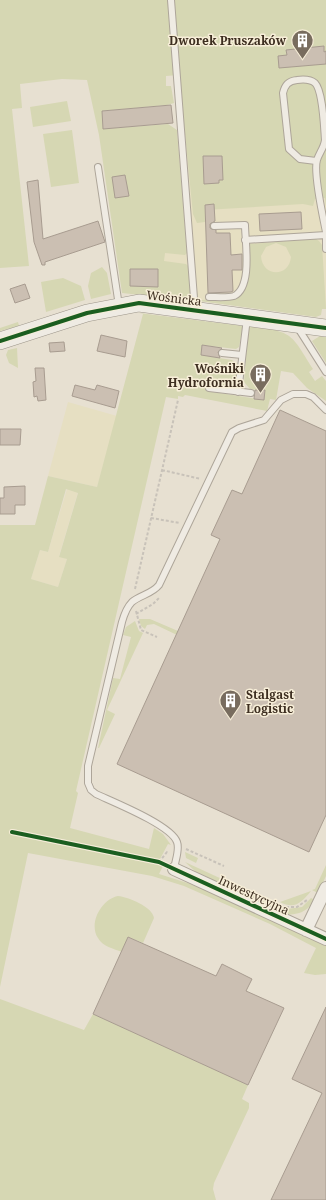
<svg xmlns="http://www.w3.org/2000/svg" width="326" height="1200" viewBox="0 0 326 1200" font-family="'Noto Serif',serif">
  <rect width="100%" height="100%" fill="#e7e0d1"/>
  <!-- farmland -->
  <path fill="#e6dfc2" d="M188 148 326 198V309H315L311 314 134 291 175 150Z
    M68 402 117 416 97 487 48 476Z
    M67 489 78 492 59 556 67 559 58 587 31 579 40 550 48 552Z"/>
  <!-- green -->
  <path fill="#d6d7b3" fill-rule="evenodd" d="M0 0H326V206L325 198 315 199 313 206 303 204 205 210V219L213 218V221L197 223 193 214 179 75 166 76V86H171L174 103 167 105 102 111 103 129 168 124 177 130 187 253 185 255 165 253 164 261 186 264 188 266 191 296 188 300 122 293 99 135 87 80 62 79 20 84 22 108 12 109 29 266 0 268Z
    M67 101 71 121 33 127 30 107Z
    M72 130 79 183 51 187 43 134Z
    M316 239 319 241 322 245 326 309H322L321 315 316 317 199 301 201 300 238 298C251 283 249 265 249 247L250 244ZM276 243 286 247 291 257C289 278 262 277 261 256L266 247Z
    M102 267 107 273 111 294 91 299 88 286 91 273Z
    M63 278 81 286 85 300 46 312 41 282Z
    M139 313 243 326 239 347 236 349 202 345 201 355 232 360 238 364 235 382 227 386 208 385 207 391 264 400 265 391 250 389 244 382 248 326C293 332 290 332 313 369L309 372 315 381 322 376 326 381V401L307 388 293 373 281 371 276 400 270 399 267 411 185 395 183 397 178 396V399L166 397 76 791 78 793 70 828 149 849 154 828 163 834 171 845 168 844 160 859 13 829 11 835 163 866 159 874 197 886 326 946V974L315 975 304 973 316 948 270 924 184 886 152 876 28 853 0 987V525H35L48 476 97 487 143 314ZM66 489 78 493 59 557 67 559 58 587 31 579 40 550 48 552Z
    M18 322 19 326 0 331V328Z
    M320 336 326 337V363L312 341Z
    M17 348 18 368 9 363 6 355 8 350Z
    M139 619H150L178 631 177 635 154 624 147 625 145 629 141 626Z
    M135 621 139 631 143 633 107 710 115 714 99 748H98L113 678 120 679 131 637 123 635 126 627Z
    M185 852 198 858 196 863 186 858Z
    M185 862 287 909 302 907 311 898 315 900C308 910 299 916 286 914L196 872Z
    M326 865V876L318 893 312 890 315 889Z
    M311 891C302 902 295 910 280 902Z
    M118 896C128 897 153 907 154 918L143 943 128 937 122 952C114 949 102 946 98 938 88 923 102 899 118 896Z
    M0 999 84 1030 93 1014 248 1085 242 1099 249 1103V1108L214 1183 213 1189 216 1200H0Z"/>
  <!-- building -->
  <path fill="#cbbfb2" stroke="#a89c90" d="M324 46V52L326 51V64L279 68 278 56 287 55 286 50Z
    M171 105 173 123 103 129 102 111Z
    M203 156H222L223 180H219V183L204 184Z
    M125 175 129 196 115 198 112 177Z
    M38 180 43 239 98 221 105 242 45 262V265H42L34 242 27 182Z
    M214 204 215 221 210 224V228L216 230V233H230L231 255 242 254V270H232L233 291 231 292 208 293 205 205Z
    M301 212 302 229 260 231 259 214Z
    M130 269H158V287L130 286Z
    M25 284 30 298 15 303 10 289Z
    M101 335 127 341 125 357 97 351Z
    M64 342 65 351 50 352 49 343Z
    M202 345 222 348 218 352 220 358 201 355Z
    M35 368H44L46 400 38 401 37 396 34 397 33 382 36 381Z
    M75 385 95 390 97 385 119 391 115 408 72 396Z
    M255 390H265L264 400 254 399Z
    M280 410 326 431V815L309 852 117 764 220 539 211 535 232 490 242 494Z
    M0 429H21L20 445H0Z
    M25 486V505H15V514H0V498H4V487Z
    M128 937 216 976 222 964 252 979 246 991 284 1008 248 1085 93 1014Z
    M326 1007V1200H271L322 1093 292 1079Z"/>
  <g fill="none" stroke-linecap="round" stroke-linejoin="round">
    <defs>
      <path id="lane" d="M171 0 194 298 193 310
        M316 161 300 159 289 149 283 93C285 85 288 81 297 80 304 79 310 79 315 83 323 91 324 128 325 140 324 148 319 153 317 160 313 173 323 217 326 232
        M98 167 119 306
        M245 240 326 235V249
        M209 297C217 297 228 298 234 296 253 287 245 241 245 225L214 226
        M298 328 326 372
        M222 353 242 355
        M209 388 251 393
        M238 392 247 318
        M174 869C175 861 180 850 177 842 171 825 113 802 96 794L91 790 88 783V766L122 622C124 615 127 607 132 602 140 595 152 594 159 585L232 432 239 428 264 420 281 400 293 394H306L313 397 326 410"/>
      <path id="street" d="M174 869 326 939
        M306 930 326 888"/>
      <path id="secondary" d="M0 341 87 313 139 303 326 328"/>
    </defs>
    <!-- lane casing -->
    <use href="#lane" stroke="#ada599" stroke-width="8"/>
    <!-- street casing -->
    <use href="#street" stroke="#ada599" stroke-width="14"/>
    <!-- secondary casing -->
    <use href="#secondary" stroke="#9c958a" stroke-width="18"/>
    <!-- path -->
    <path stroke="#c8c2b9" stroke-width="2" stroke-dasharray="3 2" stroke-linecap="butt" d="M162 470 201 479
      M151 518 180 523
      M135 589 178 400
      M136 611 141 630 157 637
      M136 614 153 604 160 597
      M186 849 224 866
      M159 862 167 852 169 853
      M286 907H297L307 900"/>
    <!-- lane -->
    <use href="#lane" stroke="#efebe3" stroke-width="6"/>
    <!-- street -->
    <use href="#street" stroke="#efebe3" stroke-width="12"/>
    <!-- secondary -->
    <use href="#secondary" stroke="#efebe3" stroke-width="17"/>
    <defs>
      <path id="cycleway" d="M0 341 87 313 139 303 326 328
        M12 832 159 862 326 939"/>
    </defs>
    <!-- cycleway casing -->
    <use href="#cycleway" stroke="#f7eed8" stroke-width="6"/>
    <!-- cycleway -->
    <use href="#cycleway" stroke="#1b5e20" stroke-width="4"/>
  </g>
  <!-- icons -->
  <defs>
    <symbol id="building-pin" viewBox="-11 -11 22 30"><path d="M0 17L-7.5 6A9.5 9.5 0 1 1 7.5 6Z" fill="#786c5e" stroke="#f7eed8"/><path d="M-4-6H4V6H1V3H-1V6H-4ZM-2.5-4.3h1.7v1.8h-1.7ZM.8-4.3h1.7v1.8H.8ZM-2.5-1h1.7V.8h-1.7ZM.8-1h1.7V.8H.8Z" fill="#fff"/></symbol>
  </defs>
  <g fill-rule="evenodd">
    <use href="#building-pin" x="290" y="28" width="25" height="34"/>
    <use href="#building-pin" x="248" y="362" width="25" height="34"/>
    <use href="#building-pin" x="218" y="688" width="25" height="34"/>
  </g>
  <g text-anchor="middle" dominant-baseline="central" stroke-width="3" stroke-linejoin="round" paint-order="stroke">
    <!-- poi labels -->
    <g font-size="12" font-weight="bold" fill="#3d2e20" stroke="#f7eed8" text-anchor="end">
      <text x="286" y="40">Dworek Pruszaków</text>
      <text x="244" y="368">Wośniki<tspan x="244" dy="14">Hydrofornia</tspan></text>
      <text x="246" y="694" text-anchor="start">Stalgast<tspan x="246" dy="14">Logistic</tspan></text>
    </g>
    <!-- street labels -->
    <g font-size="12" fill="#3d2e20" stroke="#f7eed8">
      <text transform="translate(174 298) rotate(7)">Wośnicka</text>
      <text transform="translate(254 895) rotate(25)">Inwestycyjna</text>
    </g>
  </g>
</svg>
